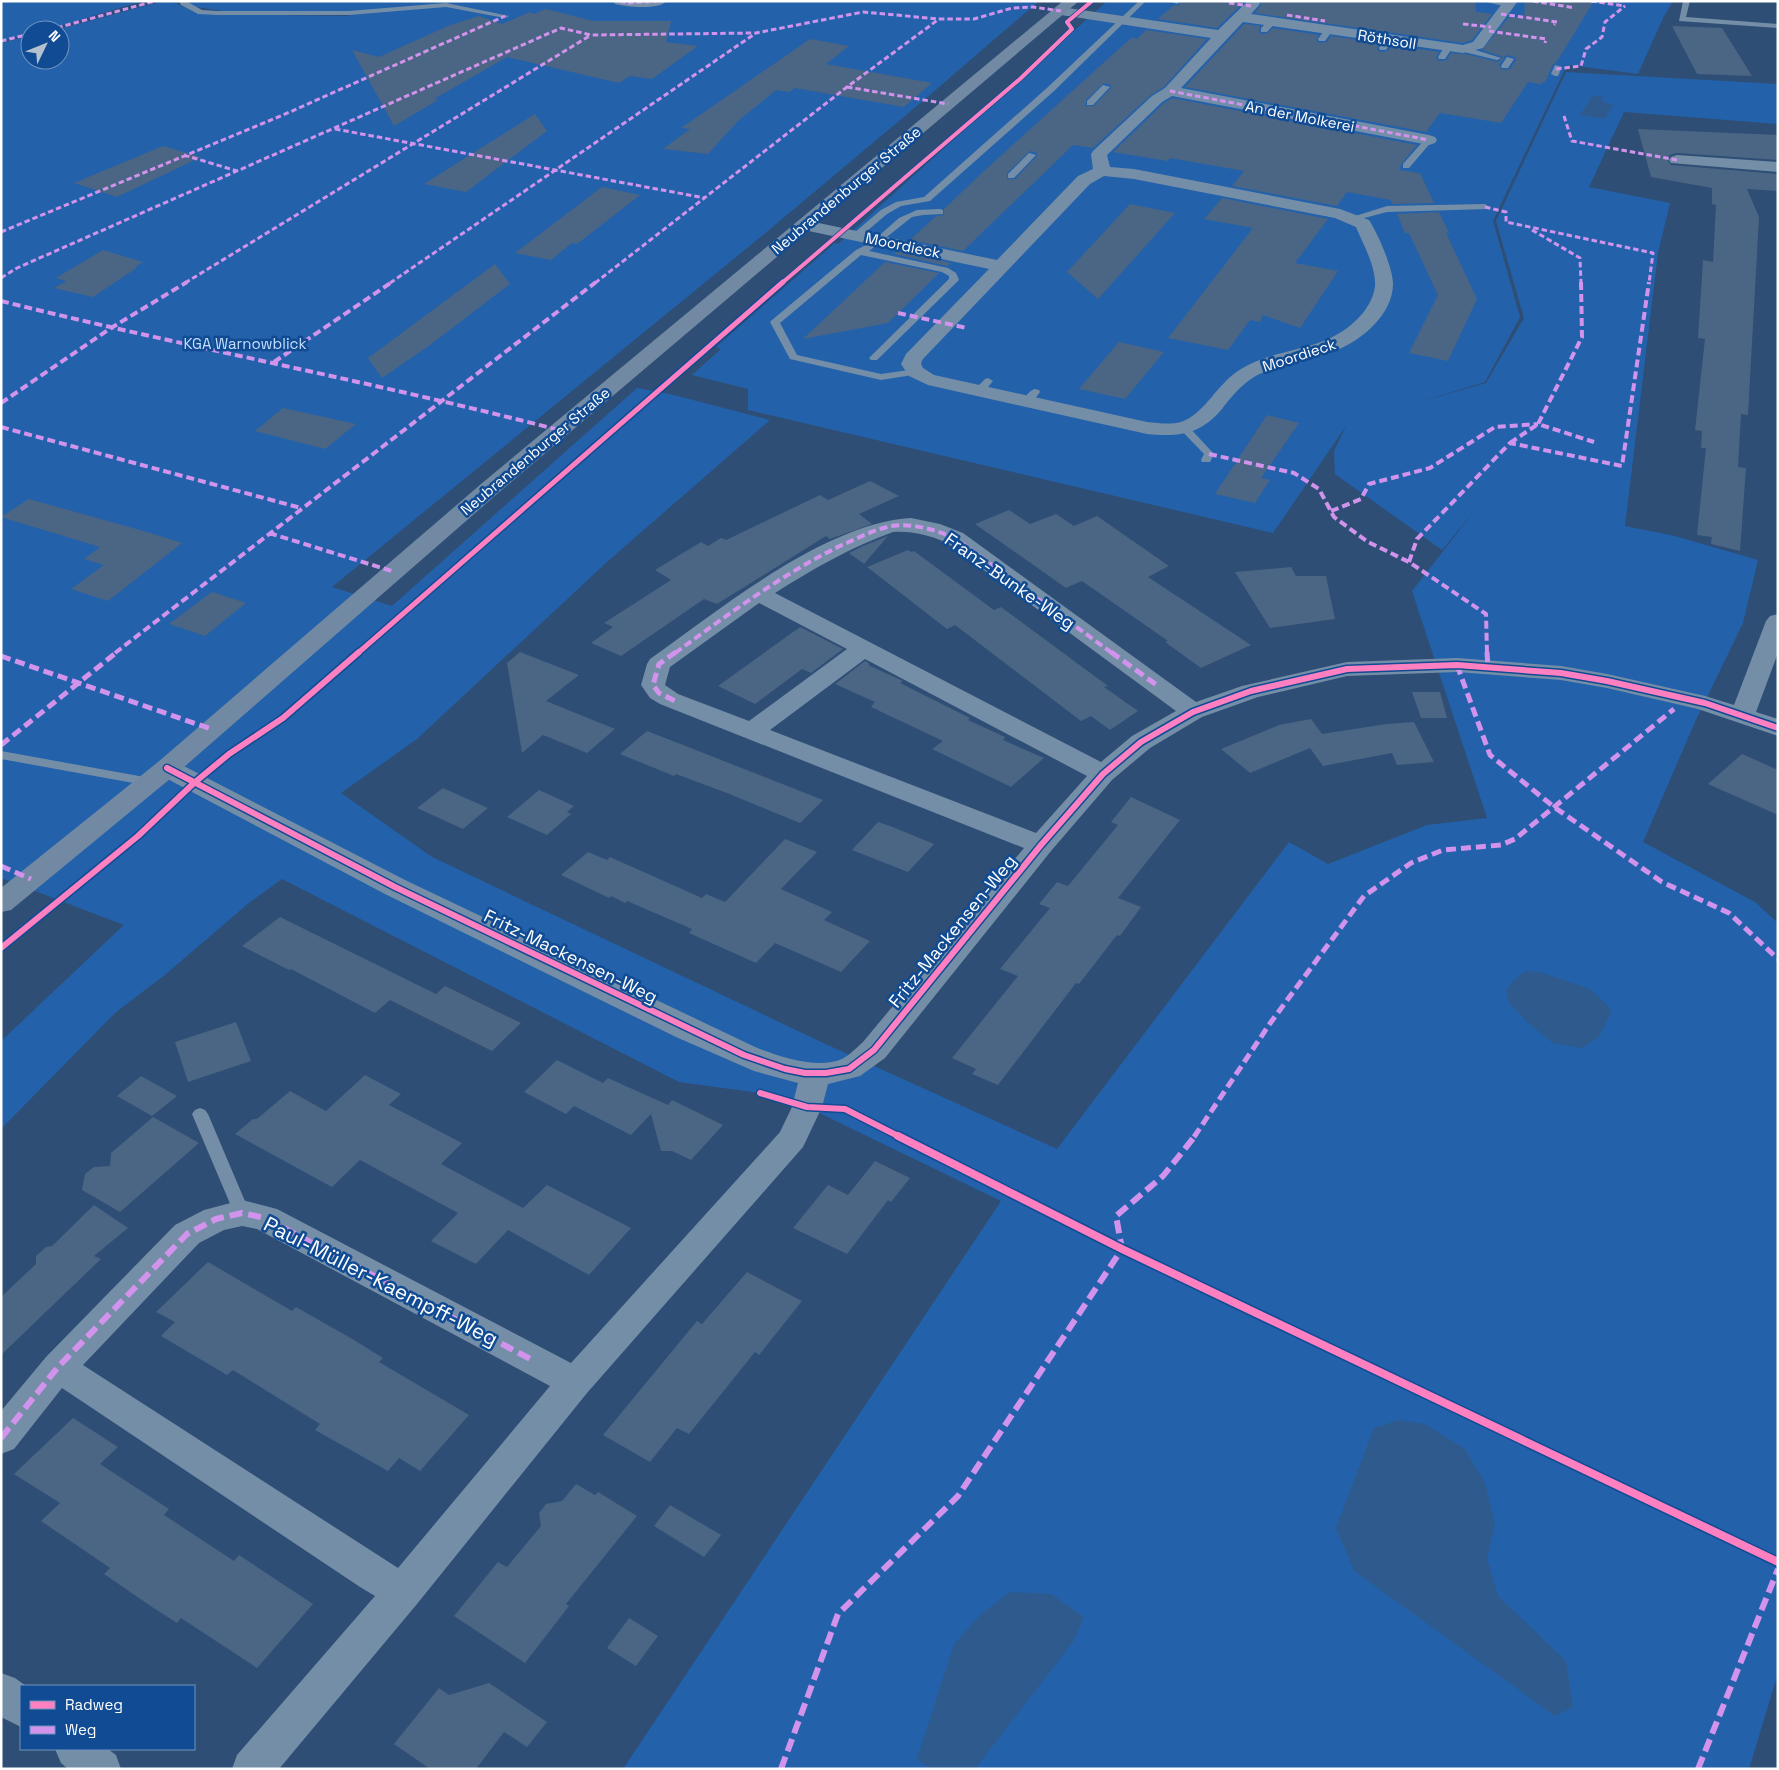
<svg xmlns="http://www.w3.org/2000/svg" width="1779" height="1770" viewBox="0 0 1779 1770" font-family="'Space Grotesk',sans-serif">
  <rect width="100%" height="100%" fill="#2e4e75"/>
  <!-- green -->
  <path fill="#2362aa" d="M1 1H143L56 27 45 30H30V34L1 41Z
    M163 1C177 1 187 9 199 14L348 16 354 11H222L190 6 186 2 1039 1 924 100 763 235 332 587 392 606 637 388 670 394 770 420 607 562 417 739 341 793 432 857 819 1041 1057 1149 1289 842 1328 864 1427 825 1487 818 1412 591 1476 509 1442 550 1335 474 1334 451 1346 426 1273 533 748 410V389L692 375 721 349 716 347 835 243 838 244 1107 1H1673L1664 16 1638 74 1570 65 1564 71 1493 221 1520 317 1485 382 1419 402 1486 383 1524 318 1496 221 1566 72 1778 84V124L1624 112 1589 187 1670 203 1658 253 1625 526 1675 536 1758 560 1743 623 1695 722 1643 842 1755 902 1778 923V1673L1749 1769H623L1001 1201 807 1107 760 1093 679 1082 282 879 250 902 166 974 115 1013 1 1129V1041L124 925 1 878V43L30 36V60H60V30H56Z"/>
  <!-- water -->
  <path fill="#2f5a8e" d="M1593 95 1603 97 1602 101 1613 105 1605 119 1580 115Z
    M1525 971 1540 972 1590 989 1612 1010 1599 1037 1582 1048 1553 1043 1527 1022 1509 1003 1506 991 1512 982Z
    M1399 1420 1425 1424 1465 1449 1485 1483 1495 1524 1487 1559 1498 1596 1566 1661 1573 1707 1555 1716 1354 1571 1336 1528 1374 1428Z
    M1010 1592 1051 1594 1084 1617 1073 1642 975 1769H930L917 1759 954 1644 981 1614Z"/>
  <!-- building -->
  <path fill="#4b6584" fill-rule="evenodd" d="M1182 1H1245L1217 28 1158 19 1174 5 1178 6Z
    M1260 1H1475L1476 12 1492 14 1472 40 1463 43 1255 13 1261 5Z
    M1525 1H1594L1556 63 1553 64 1545 82H1543L1541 84 1528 82 1501 123 1440 113 1426 132 1185 87 1244 24 1260 26 1259 32 1261 34 1268 33 1273 28 1319 35 1316 40 1319 43 1327 42 1331 36 1380 43 1377 49 1380 52 1388 51 1392 45 1439 52 1436 58 1439 61 1447 60 1451 53 1466 54 1498 62 1503 57 1482 50 1509 17 1524 19ZM1506 55 1515 57 1516 60 1510 69 1502 70 1499 65Z
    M546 9 593 21H671L666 42 698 46 652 79 630 76 619 83 507 57 434 99 438 100 394 126 352 50 379 57 448 26 479 16 502 24 530 12 534 14Z
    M1672 26 1722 28 1752 76 1697 74Z
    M1146 30 1207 39 1164 87 1151 95 1093 148 1073 145 963 251 910 240 936 216 944 215V209L984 171 1131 38 1137 39ZM1104 83 1111 85V88L1094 106H1086V100ZM1030 151 1037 153V156L1015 179H1007V173Z
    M810 39 849 46 826 64 932 83 904 107 795 88 789 92 776 90 738 121 708 154 663 149 690 129 681 128Z
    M1172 98 1417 145 1402 163 1399 170 1420 173 1434 203 1392 204 1391 200 1347 192 1337 206 1232 186 1244 171 1170 158 1168 161 1113 152 1163 104Z
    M535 114 547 131 466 192 424 184Z
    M1638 129 1778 135V160L1677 153 1670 155 1667 159 1671 165 1778 174V191L1747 189 1759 217 1748 415 1741 414 1738 467 1746 468 1740 551 1711 544 1712 537 1697 535 1706 448H1701L1702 431 1695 430 1705 339 1698 338 1703 260 1713 262 1716 205 1712 204V188L1651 177Z
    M163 146 201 157 117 197 74 183Z
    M602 187 640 195 577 244 572 243 551 260 515 253Z
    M1222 198 1328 219 1295 263 1338 271 1300 328 1263 315 1260 322 1250 320 1228 350 1168 338 1253 228 1204 219Z
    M1130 204 1175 213 1098 299 1067 272Z
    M1439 212 1449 233H1446L1477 299 1448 361 1409 353 1438 295 1409 233H1405L1397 214Z
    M103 250 143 262 135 267H138L93 297 54 288 66 281 56 278Z
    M897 251 951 263 947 266 894 254Z
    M885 262 939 273 888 323 803 339Z
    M495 264 510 284 430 345 382 378 368 358Z
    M1119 342 1164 352 1125 399 1079 389Z
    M283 408 356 424 325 449 255 431Z
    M1267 415 1299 423 1261 478 1270 480 1255 503 1215 494Z
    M870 481 899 496 859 514 872 524 830 539 826 536 717 604 704 599 621 656 591 643 613 627 604 623 671 580 655 570 701 542 708 546 721 538 726 540 820 495 828 500Z
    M29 499 147 532 182 543 108 601 71 589 104 565 84 559 100 547 1 517Z
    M1009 510 1030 524 1056 514 1074 526 1097 516 1169 566 1148 577 1251 645 1201 668 1165 642 1168 641 1082 581 1066 588 975 524Z
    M888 536 864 564 849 553 863 546Z
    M908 550 911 552 914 551 994 610 1001 607 1108 686 1104 687 1138 711 1110 730 1091 716 1081 721 955 625 947 629 867 567Z
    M1291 567 1296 576H1326L1335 619 1270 628 1235 572Z
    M212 592 246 603 205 636 169 624Z
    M800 627 843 649 811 673 802 669 755 704 718 686Z
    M520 652 579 675 546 701 615 729 587 753 543 735 522 753 507 663Z
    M865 661 870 664 868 665 903 681 900 683 970 718 968 720 1005 737 1003 740 1044 758 1011 787 932 749 943 741 871 707 875 702 835 684Z
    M1412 692H1440L1447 718H1421Z
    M1311 719 1322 734 1386 724 1414 722 1434 762 1397 765 1392 753 1323 766 1310 748 1250 773 1221 749 1279 725Z
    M647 731 678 743 823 800 800 823 727 793 676 774 674 776 620 754Z
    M1742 754 1778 770V815L1708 784Z
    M443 788 488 808 463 829 417 808Z
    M539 790 574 806 567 812 571 814 547 835 507 817Z
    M1131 797 1180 820 1118 898 1141 907 1120 936 1117 935 1079 984 1076 983 998 1085 972 1074 976 1069 952 1058 1018 976 1000 969 1050 908 1039 904 1057 882 1068 886 1118 825 1111 822Z
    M878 822 890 826 934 844 908 872 852 850Z
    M785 839 817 852 781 889 832 912 824 920 870 941 841 972 775 943 756 963 689 933 692 929 627 901 625 903 611 896 609 898 561 875 588 852 607 860 610 857 702 898 706 894 725 902Z
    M280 917 436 994 445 986 521 1023 492 1051 390 1000 375 1013 291 969 289 970 242 946Z
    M236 1022 251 1061 188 1082 175 1042Z
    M557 1060 603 1083 608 1078 668 1105 672 1100 723 1125 691 1160 672 1151H661L651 1114 631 1135 574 1106 566 1114 524 1092Z
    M365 1075 401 1094 389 1105 462 1143 441 1164 523 1208 547 1185 631 1228 589 1275 508 1230 476 1264 431 1241 458 1213 360 1160 332 1187 235 1134 253 1119H257L290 1091 326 1111Z
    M141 1076 177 1096 152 1116 117 1096Z
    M153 1117 199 1143 120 1212 82 1190 85 1174 94 1167 110 1166 111 1153Z
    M875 1161 910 1178 891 1202 888 1200 847 1254 793 1228 828 1185 848 1195Z
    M94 1205 128 1228 94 1256 101 1259 1 1355V1297L36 1264V1256L46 1247 52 1246Z
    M208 1262 292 1311 296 1307 354 1340 383 1358 379 1362 469 1415 420 1471 399 1458 388 1471 315 1430 320 1424 233 1370 227 1375 161 1336 175 1322 156 1312Z
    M747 1272 802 1301 759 1355 755 1352 689 1434 677 1428 650 1462 603 1435 697 1321 702 1324Z
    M73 1418 118 1447 100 1464 169 1509 164 1515 234 1561 239 1555 313 1604 257 1668 181 1618 177 1623 152 1607 104 1574 110 1568 41 1521 60 1503 14 1474Z
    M576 1484 595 1495 598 1492 637 1516 566 1604 569 1606 525 1663 454 1616 498 1562 507 1567 541 1526 539 1513 546 1504 562 1501Z
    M670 1505 721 1535 704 1557 654 1526Z
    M629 1618 658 1636 636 1666 607 1648Z
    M489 1683 547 1722 527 1747 504 1732 476 1769H430L394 1744 439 1688 449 1695Z"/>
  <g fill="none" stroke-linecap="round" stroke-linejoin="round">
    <!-- lane -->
    <path fill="#758ea8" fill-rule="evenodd" d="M179 1H186L202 10 217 11H349L446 3 509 16 505 18 446 7 349 15H217L198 14 181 5Z
      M1139 1H1146L1054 91 930 201 901 206 887 214 860 237H854V233L881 210 896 202 924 197 1048 87Z
      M1169 1H1180V2L1177 4Z
      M1482 1H1499L1512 5 1508 7Z
      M1683 1H1690L1686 17 1778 24V28L1679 21Z
      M1270 19 1277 21 1267 32H1261V28Z
      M1326 28 1333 30 1325 41H1319L1318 39Z
      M1386 37 1393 39 1386 50H1380L1379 48Z
      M1445 46 1452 48 1445 59H1439L1438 57Z
      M1460 47H1466L1501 58 1497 60 1460 51Z
      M1507 57 1514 59 1508 68H1502L1501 66Z
      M1555 65 1562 67 1558 76H1555L1551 74Z
      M1103 85 1110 87 1093 105H1087V101Z
      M1426 138 1433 140 1409 168H1403V164Z
      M1029 153 1036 155 1014 178H1008V174Z
      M1485 204 1489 207 1488 209 1387 212 1353 221 1349 218 1387 206Z
      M940 209 943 210V214L923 215 912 217 869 251 948 268 956 273 959 280 877 360H871L869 358 949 279V276L942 272 861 255 780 323 797 355 881 374 916 369 919 370V374L881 380 790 359 770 322 772 320 856 250 872 242 899 218 917 210Z
      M988 378 993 381 984 392H976V388L985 379Z
      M1035 389 1039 390 1040 392 1032 403H1024C1022 399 1030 390 1035 389Z
      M1184 425 1188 426 1214 454 1210 462H1202L1201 460 1204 454 1179 428Z
      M1 751 150 778 156 782 150 786 1 759Z
      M200 1108 205 1110 208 1114 250 1213 248 1218 242 1219 236 1218 234 1213 192 1114 195 1110Z"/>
    <!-- street -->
    <path fill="#758ea8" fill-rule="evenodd" d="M613 1H667C659 10 626 7 615 4Z
      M1248 1H1258L1260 4 1251 14 1463 45 1473 42 1504 1H1518L1483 48 1463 53 1243 22 1181 88 1429 135 1435 137 1437 140 1435 143 1429 145 1172 96 1162 102 1107 155 1110 167 1134 169 1340 209 1369 220C1378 234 1393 268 1393 284 1393 314 1362 340 1337 350 1310 361 1280 362 1254 377 1241 385 1231 397 1222 409 1200 435 1179 437 1147 434L928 385 909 376 901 364 906 354 989 269 804 230 798 229 795 225 798 221 804 220 997 260 1078 176 1093 169 1091 154 1093 151 1152 96 1165 88 1211 38 1061 15 1056 14 1054 11 1056 8 1061 7 1218 30ZM1104 176 1134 179 1335 218 1356 227C1363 244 1374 263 1375 281 1376 292 1370 304 1363 313 1328 354 1284 344 1241 369 1218 382 1205 414 1181 422 1170 425 1158 423 1147 422L934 375 923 368 921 364 922 360 1090 184Z
      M1677 155 1778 162V172L1671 163 1669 160 1671 157Z
      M911 518 940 524 963 533 1196 702 1242 686 1347 662 1457 658 1561 666 1607 674 1705 696 1734 705 1766 621 1770 616 1778 614V653L1756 712 1778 719V736L1698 709 1607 688 1561 680 1457 672 1347 676 1258 697 1202 717 1150 748 1112 780 1051 851 885 1058 860 1076 828 1084 822 1107 803 1147 587 1393 417 1604 279 1769H232L237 1755 375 1596 360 1587 62 1388 14 1449 1 1454V1411L46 1357 175 1225 204 1210 242 1200 277 1209 571 1363 780 1132 792 1107 798 1083 754 1071 676 1037 385 894 158 774 154 768 158 762 167 760 176 762 405 880 755 1047C777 1056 818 1070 842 1059 850 1055 856 1048 863 1042L1024 848 660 704 650 698 641 685 647 664 650 659C719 610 825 523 911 518ZM893 532C914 531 928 535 947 543L1176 711 1132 736 1101 762 775 593C813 569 851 547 893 532ZM759 603 847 649 749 721 678 694 665 685 670 667ZM865 659 1087 776 1036 833 770 730ZM242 1226 257 1229 550 1386 398 1568 83 1365 199 1243 224 1230Z
      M1 1673 15 1678 26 1686H21V1727L1 1717Z
      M55 1749H108L116 1755 121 1769H68L61 1763Z"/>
    <!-- secondary -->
    <path fill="#7289a4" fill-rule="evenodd" d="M1063 1H1079L497 494 176 774 11 910 1 912V888L158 762 481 484Z"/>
    <!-- quiet-far3 -->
    <path stroke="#d193ec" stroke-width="3" stroke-dasharray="5.5 3" stroke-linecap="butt" d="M620 1 627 3 660 1
      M1533 1 1575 8
      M1591 1 1625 6
      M1229 3 1251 6
      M1501 14 1557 22 1554 25
      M1287 15 1325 21
      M1463 24 1491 27
      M49 30 155 1
      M1489 31 1546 39 1545 43
      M1 41 30 34
      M1556 69 1581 66 1586 49 1602 37 1605 22 1625 6
      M847 87 948 104
      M1170 91 1429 140
      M1564 116 1572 141 1677 160
      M335 129 705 198
      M184 155 237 171
      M1485 207 1506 212V222L1653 253 1649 283
      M1532 230 1580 258 1581 283
      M1 232 283 115 505 16
      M1 278 17 268 561 28 591 35 756 33 863 12 939 19H974L1012 8 1033 7 1061 11
      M185 283 591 35
      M390 283 756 33
      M595 283 847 87 939 19"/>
    <!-- quiet-far2 -->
    <path stroke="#d193ec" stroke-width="4" stroke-dasharray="8 4" stroke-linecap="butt" d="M1581 282 1582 337 1538 424 1594 442
      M1 301C186 347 374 382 559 430
      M898 313 967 328
      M274 362 392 282
      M1 403 111 328 187 282
      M1 427 301 508
      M1510 443 1538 424
      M1209 454 1294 473 1319 489 1334 517 1368 542 1409 562 1486 614 1487 653
      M1331 511 1361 499 1369 484 1430 468 1495 427 1538 424
      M269 533 395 572
      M1409 562 1417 539 1510 443 1622 466 1649 282
      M115 653 596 282
      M675 653C729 614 782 574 842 545 858 538 875 529 892 526 914 523 935 530 955 538L1112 653"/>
    <!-- quiet-far1 -->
    <path stroke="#d193ec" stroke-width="5" stroke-dasharray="10 5" stroke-linecap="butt" d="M676 652 659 664 653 685 659 693 677 702
      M1111 652 1158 686
      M1487 652 1488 668
      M1 656 211 729
      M1457 665 1490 755 1554 807 1662 882 1729 913 1778 959
      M1 745 117 652
      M1 866 31 879
      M1194 1137 1271 1022 1364 896 1411 863 1443 850 1501 845 1515 839 1674 709"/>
    <!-- quiet -->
    <path stroke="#d193ec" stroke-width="6" stroke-dasharray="13 6" stroke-linecap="butt" d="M1 1438 58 1367 187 1234 216 1219 242 1213 265 1218 534 1361
      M781 1769 838 1614 958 1496 1122 1249 1116 1216 1163 1176 1195 1136
      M1698 1769 1778 1569"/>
    <defs>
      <path id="cycleway-far3" d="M782 283 1020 79 1072 29 1067 22 1092 1"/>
      <path id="cycleway-far2" d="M358 653 783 282"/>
      <path id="cycleway-far1" d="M167 768 395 887 744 1055 785 1069 805 1073H826L849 1069 874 1050 1041 845 1103 774 1141 742 1193 712 1251 691 1347 669 1457 665 1561 673 1607 681 1705 703 1778 728
        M1 948 138 836 194 783 229 754 283 718 359 652
        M760 1093 807 1107 845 1109 900 1137"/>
      <path id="cycleway" d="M898 1136 1122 1249 1778 1562"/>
    </defs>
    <!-- cycleway-far3 casing -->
    <use href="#cycleway-far3" stroke="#104b93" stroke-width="5.5"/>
    <!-- cycleway-far2 casing -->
    <use href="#cycleway-far2" stroke="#104b93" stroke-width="8"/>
    <!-- cycleway-far1 casing -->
    <use href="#cycleway-far1" stroke="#104b93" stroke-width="9"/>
    <!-- cycleway casing -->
    <use href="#cycleway" stroke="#104b93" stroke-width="11"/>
    <!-- cycleway-far3 -->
    <use href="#cycleway-far3" stroke="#ff80c0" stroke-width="4"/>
    <!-- cycleway-far2 -->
    <use href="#cycleway-far2" stroke="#ff80c0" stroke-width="5"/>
    <!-- cycleway-far1 -->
    <use href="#cycleway-far1" stroke="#ff80c0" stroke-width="6"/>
    <!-- cycleway -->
    <use href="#cycleway" stroke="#ff80c0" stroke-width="8"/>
  </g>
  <g text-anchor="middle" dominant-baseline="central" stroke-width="5" stroke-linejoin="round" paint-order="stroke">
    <!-- far-street labels -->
    <g font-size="15" fill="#fff" stroke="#104b93">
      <text transform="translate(1387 39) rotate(9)">Röthsoll</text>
      <text transform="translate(1300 116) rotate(11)">An der Molkerei</text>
      <text transform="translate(846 190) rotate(-40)">Neubrandenburger Straße</text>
      <text transform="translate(903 245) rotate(12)">Moordieck</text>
      <text transform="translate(1299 355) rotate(-18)">Moordieck</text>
      <text transform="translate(535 451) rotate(-40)">Neubrandenburger Straße</text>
    </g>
    <!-- far-park labels -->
    <g font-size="15" fill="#c4dffe" stroke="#104b93">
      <text x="245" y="343">KGA Warnowblick</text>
    </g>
    <!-- street labels -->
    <g font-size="18" fill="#fff" stroke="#104b93">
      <text transform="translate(1010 581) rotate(35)">Franz-Bunke-Weg</text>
      <text transform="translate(952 931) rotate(-51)">Fritz-Mackensen-Weg</text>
      <text transform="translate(571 956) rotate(26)">Fritz-Mackensen-Weg</text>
    </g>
    <!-- near-street labels -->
    <g font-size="21" fill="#fff" stroke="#104b93">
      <text transform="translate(381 1281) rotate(27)">Paul-Müller-Kaempff-Weg</text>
    </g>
  </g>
  <!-- border -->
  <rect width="1779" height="1770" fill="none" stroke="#ffffff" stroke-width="5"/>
  <!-- legend -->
  <rect x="20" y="1685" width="175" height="65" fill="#104b93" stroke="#7093be"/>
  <rect x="30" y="1701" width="25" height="8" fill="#ff80c0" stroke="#7093be"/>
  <text x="65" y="1710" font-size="15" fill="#ffffff">Radweg</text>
  <rect x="30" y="1726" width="25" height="8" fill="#d193ec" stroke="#7093be"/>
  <text x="65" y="1735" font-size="15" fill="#ffffff">Weg</text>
  <!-- north arrow -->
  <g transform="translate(45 45) rotate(47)"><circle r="24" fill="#104b93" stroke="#7093be"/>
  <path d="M0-4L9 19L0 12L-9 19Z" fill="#b6c1cf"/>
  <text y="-8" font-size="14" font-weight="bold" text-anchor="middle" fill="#ffffff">N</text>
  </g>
</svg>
